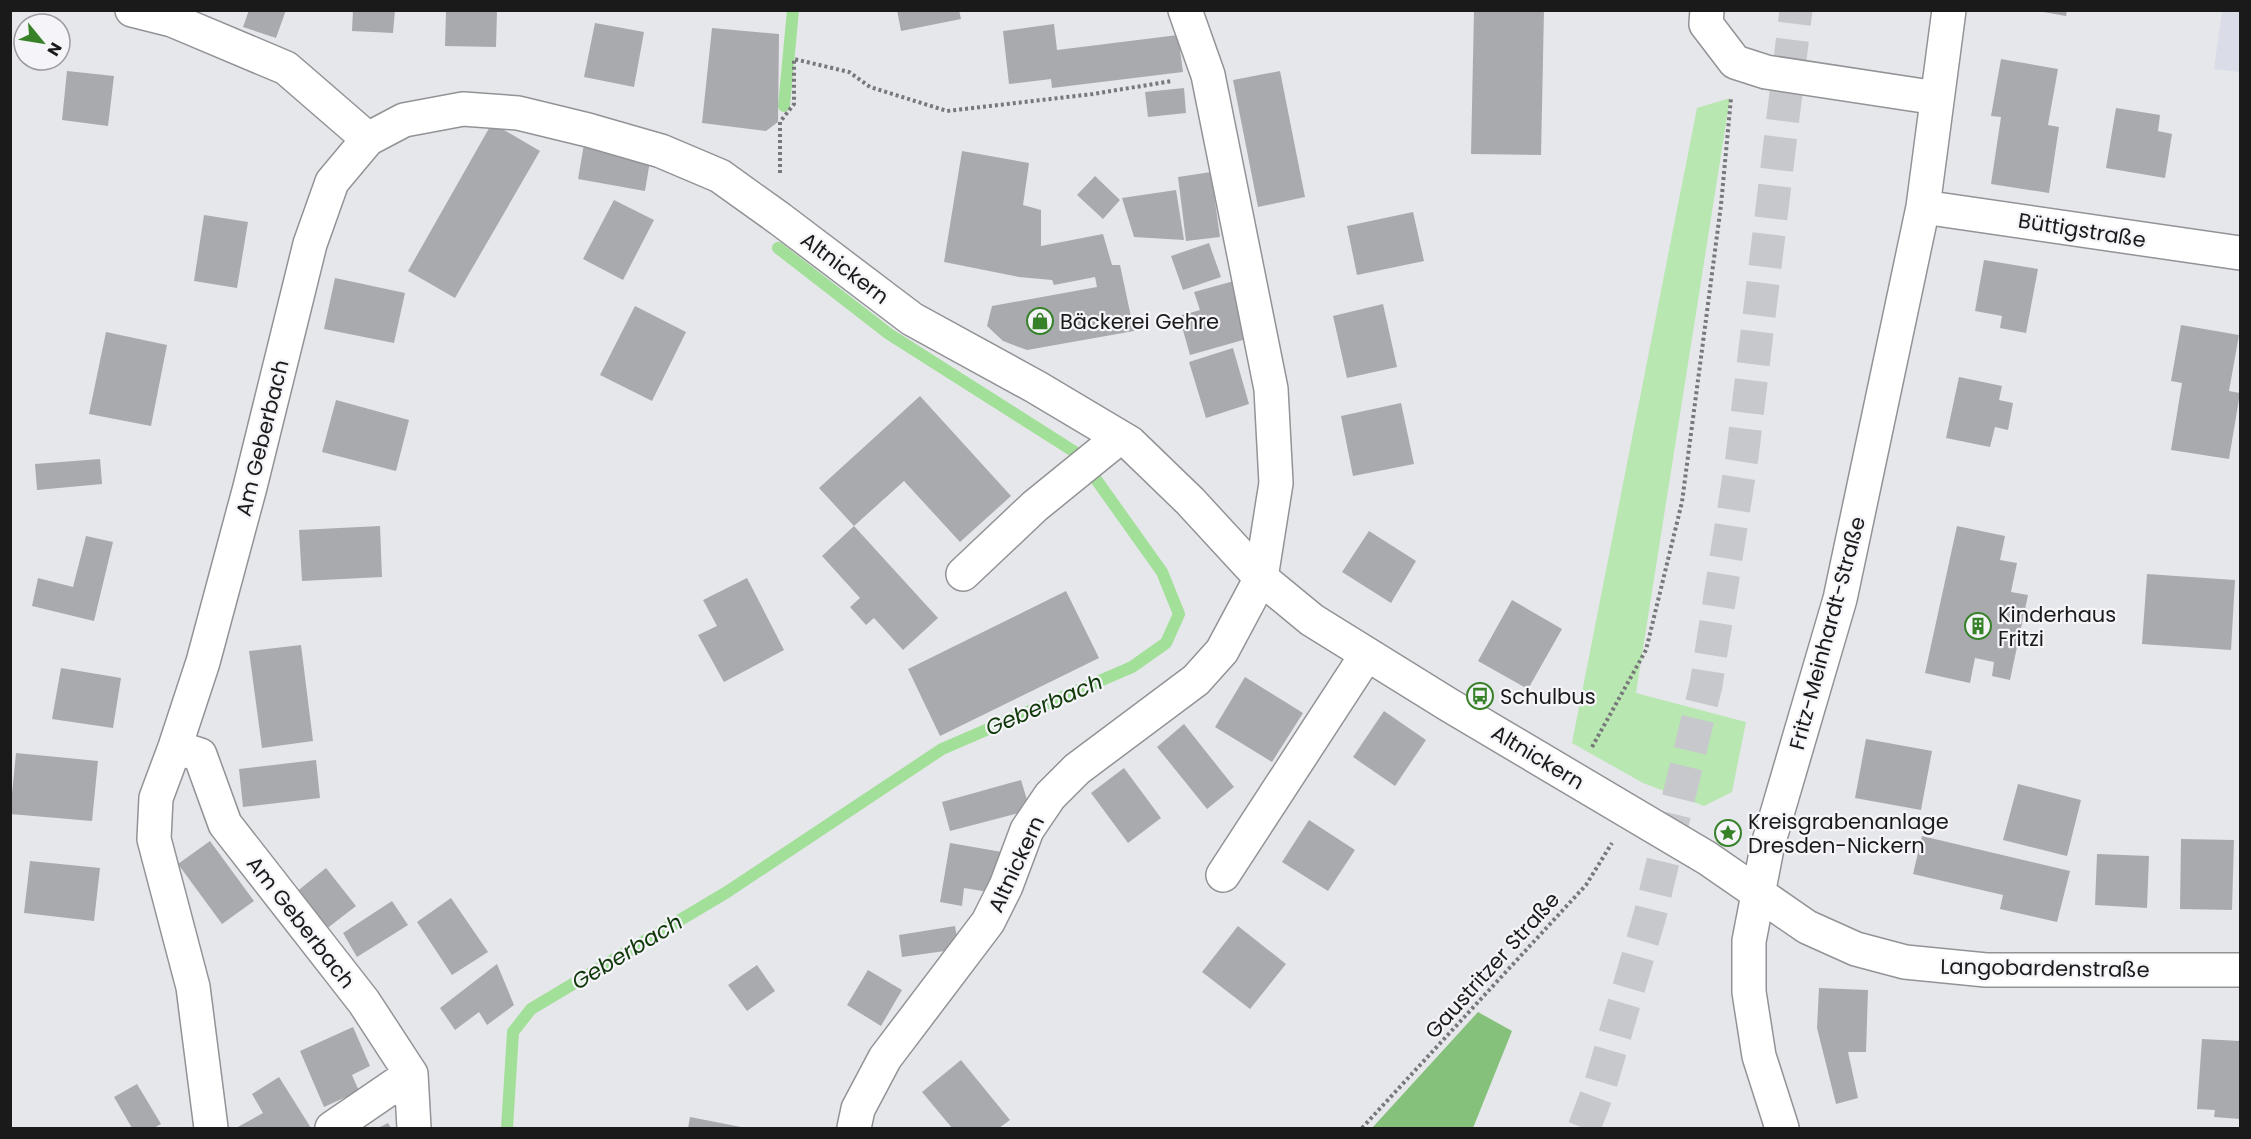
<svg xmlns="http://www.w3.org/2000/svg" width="2251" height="1139" viewBox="0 0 2251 1139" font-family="Poppins,sans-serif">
  <rect width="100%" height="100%" fill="#e6e7eb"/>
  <!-- built -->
  <path fill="#dadce7" d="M2222 11H2240V72L2214 69Z"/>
  <!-- green -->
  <path fill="#b9e7b1" d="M1730 98 1636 693 1746 722 1732 792 1704 806 1643 783 1572 743 1697 108Z"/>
  <!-- forest -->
  <path fill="#86c17b" d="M1478 1012 1512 1031 1473 1128H1372Z"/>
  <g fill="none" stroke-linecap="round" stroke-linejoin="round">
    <!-- stream -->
    <path stroke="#a2df98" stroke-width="12" d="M784 106 793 10
      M507 1128 513 1032 531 1009 727 892 942 749 1132 667 1166 643 1179 614 1162 572 1078 454 889 334 778 248"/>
  </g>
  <!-- building -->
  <path fill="#a9aaae" d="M249 10H286L276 38 243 27Z
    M353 10H395L393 33 352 31Z
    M446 10H497L496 47 445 46Z
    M897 10H959L961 19 901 31Z
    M1474 10H1544L1541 155 1471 154Z
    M2032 10H2067L2066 16Z
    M595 23 644 32 634 87 584 77Z
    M1054 24 1057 50 1178 35 1183 72 1052 88 1051 79 1009 84 1003 31Z
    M712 28 779 34 778 122 766 131 702 123Z
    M2001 59 2058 69 2048 125 2059 127 2049 193 1991 184 2001 117 1991 116Z
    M67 71 114 76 108 126 62 120Z
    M1280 71 1305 197 1258 207 1233 80Z
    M1184 88 1186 113 1148 117 1145 92Z
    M2116 108 2160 115 2158 131 2172 134 2165 178 2106 168Z
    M492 123 540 151 455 298 408 271Z
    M584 144 651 155 645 191 578 179Z
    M962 151 1029 163 1023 205 1041 210V246L1103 234 1112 265H1120L1134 331 1027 350 1003 341 987 326 992 306 1097 287 1095 277 1054 285 1052 280 1019 277 944 262Z
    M1211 172 1220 237 1186 241 1178 177Z
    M1095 176 1120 200 1103 219 1077 195Z
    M1176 190 1184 240 1134 237 1122 198Z
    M614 200 654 220 623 280 583 259Z
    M1413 212 1424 261 1357 275 1347 226Z
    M204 215 248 222 237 288 194 281Z
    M1209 243 1221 277 1183 290 1171 256Z
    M1984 260 2038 269 2026 333 2000 328 2002 316 1975 311Z
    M335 278 405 293 394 343 324 329Z
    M1234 281 1250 338 1190 355 1179 316 1200 310 1194 292Z
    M1383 304 1397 367 1347 378 1333 316Z
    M635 306 686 332 652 401 600 375Z
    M2181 325 2239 335 2229 391 2240 393 2229 459 2171 450 2182 383 2171 381Z
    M106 332 167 345 151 426 89 414Z
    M1233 348 1249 404 1206 418 1189 362Z
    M1959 377 2002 386 1999 400 2013 403 2008 430 1995 427 1990 447 1946 438Z
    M920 396 1011 496 960 542 904 481 854 526 819 488Z
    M336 400 409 420 396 471 322 452Z
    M1401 403 1414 464 1353 476 1341 416Z
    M100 459 102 484 37 490 35 464Z
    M380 526 382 577 302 581 299 530Z
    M854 526 938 618 903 650 874 618 866 625 850 607 860 598 822 556Z
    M1957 526 2005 536 2000 560 2017 563 2011 592 2028 595 2010 680 1992 676 1994 662 1975 658 1970 683 1925 673Z
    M1369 531 1416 561 1391 603 1342 572Z
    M86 536 113 542 94 621 32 606 38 578 73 587Z
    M2147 574 2235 580 2231 650 2142 644Z
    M747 578 784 650 724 682 698 635 717 626 703 600Z
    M1066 591 1099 658 940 736 908 669Z
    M1512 600 1562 629 1528 689 1478 661Z
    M301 645 313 741 262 748 249 651Z
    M61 668 121 678 113 728 52 719Z
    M1245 677 1303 713 1272 762 1215 727Z
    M1384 711 1426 740 1395 786 1353 757Z
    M1184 724 1234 787 1207 809 1157 747Z
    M1866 739 1932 751 1921 810 1855 798Z
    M16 753 98 761 92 821 10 814Z
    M316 760 320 798 243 807 239 769Z
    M1124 768 1161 818 1128 843 1091 793Z
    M1021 780 1030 810 950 831 942 802Z
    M2018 784 2081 800 2067 856 2003 840Z
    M1309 820 1355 850 1328 891 1282 862Z
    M1922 836 2070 871 2057 922 2000 909 2003 895 1913 874Z
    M2181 839 2234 840 2232 910 2180 909Z
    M210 841 254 901 222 924 178 864Z
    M950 843 1002 852 995 893 964 888 962 906 940 902Z
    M2097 854 2149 856 2147 908 2095 905Z
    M30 861 100 868 94 921 24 913Z
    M326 868 356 906 325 930 295 893Z
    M451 898 488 952 452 975 417 922Z
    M392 901 408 925 357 957 343 933Z
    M955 926 959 949 902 957 899 935Z
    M1238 926 1286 964 1250 1009 1202 972Z
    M497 964 514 1005 487 1025 479 1012 455 1030 440 1008Z
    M757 965 775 991 747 1011 728 985Z
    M868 970 902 990 881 1026 847 1005Z
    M1819 988 1868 990 1866 1052H1848L1858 1098 1836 1104 1817 1028Z
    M353 1027 370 1066 352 1075 359 1091 324 1107 300 1051Z
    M2202 1039 2240 1041V1119L2214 1117 2215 1110 2197 1109Z
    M961 1060 1010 1120 999 1128H952L922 1092Z
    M279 1077 311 1128H236L263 1113 252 1094Z
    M137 1084 161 1124 154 1128H132L114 1097Z
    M690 1117 741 1127V1128H688Z
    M388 1123 391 1128H378Z"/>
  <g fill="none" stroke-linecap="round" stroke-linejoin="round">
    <!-- major-tunnel -->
    <path stroke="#c7c8cc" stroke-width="33" stroke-dasharray="33 16" stroke-linecap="butt" d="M1584 1128 1600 1086 1650 915 1706 685 1742 457 1796 10"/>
    <defs>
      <path id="minor" d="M132 10 172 20 286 68 368 139
        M1707 10 1706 24 1735 62 1766 72 1937 98
        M1923 207 2240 253
        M963 574 1035 506 1120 437
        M175 747 200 755 225 824 364 1002 411 1074 414 1128
        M1223 875 1367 654
        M211 1128 193 987 154 839 156 798 175 747 203 662 250 487 310 244 332 182 368 139 404 120 463 109 518 113 588 130 661 151 720 176 780 219 912 319 1036 387 1130 443 1190 501 1261 578 1312 620 1449 705 1707 858 1807 927 1856 949 1905 962 1986 970H2240
        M332 1128 411 1074
        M854 1128 858 1109 885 1058 988 922 1006 886 1027 830 1050 796 1077 769 1196 680 1222 651 1261 578 1276 483 1271 389 1208 75 1185 10
        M1782 1128 1759 1056 1749 992V941L1767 848 1840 599 1923 207 1949 10"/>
    </defs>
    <!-- minor casing -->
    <use href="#minor" stroke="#929396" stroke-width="36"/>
    <!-- path -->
    <path stroke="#77787a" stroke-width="4" stroke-dasharray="3 3" stroke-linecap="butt" d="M780 173V122L794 104V59L849 72 870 87 947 111 1093 94 1172 81
      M1592 747 1646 650 1682 502 1721 205 1731 98
      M1362 1128 1586 885 1612 843"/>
    <!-- minor -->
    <use href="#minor" stroke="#fff" stroke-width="33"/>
  </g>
  <!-- icons -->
  <defs>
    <symbol id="shop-ring" viewBox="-11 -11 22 22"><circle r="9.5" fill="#f4f4f9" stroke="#378229" stroke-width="1.5"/><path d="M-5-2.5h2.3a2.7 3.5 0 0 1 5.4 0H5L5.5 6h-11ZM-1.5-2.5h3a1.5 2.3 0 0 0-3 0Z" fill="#378229"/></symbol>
    <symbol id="building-ring" viewBox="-11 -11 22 22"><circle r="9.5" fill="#f4f4f9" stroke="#378229" stroke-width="1.5"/><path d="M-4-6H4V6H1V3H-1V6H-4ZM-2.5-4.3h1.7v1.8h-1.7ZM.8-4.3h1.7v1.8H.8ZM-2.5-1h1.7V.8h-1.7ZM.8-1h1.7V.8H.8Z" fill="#378229"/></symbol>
    <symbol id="bus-ring" viewBox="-11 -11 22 22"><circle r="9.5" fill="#f4f4f9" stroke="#378229" stroke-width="1.5"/><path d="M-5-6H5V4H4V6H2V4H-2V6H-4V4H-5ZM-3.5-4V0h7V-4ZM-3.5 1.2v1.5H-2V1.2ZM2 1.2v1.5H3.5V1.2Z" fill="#378229"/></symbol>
    <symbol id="sight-ring" viewBox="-11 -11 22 22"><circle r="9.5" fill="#f4f4f9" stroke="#378229" stroke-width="1.5"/><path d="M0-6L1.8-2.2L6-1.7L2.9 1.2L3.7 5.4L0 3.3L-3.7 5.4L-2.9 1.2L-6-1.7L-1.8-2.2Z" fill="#378229"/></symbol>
  </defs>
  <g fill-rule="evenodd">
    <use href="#shop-ring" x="1025" y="306" width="30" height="30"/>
    <use href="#building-ring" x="1963" y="611" width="30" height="30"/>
    <use href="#bus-ring" x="1465" y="681" width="30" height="30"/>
    <use href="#sight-ring" x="1713" y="818" width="30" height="30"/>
  </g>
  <g text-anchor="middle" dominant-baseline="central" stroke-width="4.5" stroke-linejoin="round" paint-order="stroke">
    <!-- street labels -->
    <g font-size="21" fill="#1a1a1b" stroke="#f4f4f9">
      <text transform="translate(2082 230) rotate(9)">Büttigstraße</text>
      <text transform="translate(845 268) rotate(37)">Altnickern</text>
      <text transform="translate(262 438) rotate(-76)">Am Geberbach</text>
      <text transform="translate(1827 633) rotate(-75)">Fritz-Meinhardt-Straße</text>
      <text transform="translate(1538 757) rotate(31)">Altnickern</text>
      <text transform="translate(1016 864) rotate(-65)">Altnickern</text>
      <text transform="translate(301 922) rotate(52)">Am Geberbach</text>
      <text transform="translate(1492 965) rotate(-48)">Gaustritzer Straße</text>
      <text transform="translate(2045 968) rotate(1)">Langobardenstraße</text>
    </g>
    <!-- poi labels -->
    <g font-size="21" fill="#1a1a1b" stroke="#f4f4f9" text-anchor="start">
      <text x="1060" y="321">Bäckerei Gehre</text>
      <text x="1998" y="614">Kinderhaus<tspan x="1998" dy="24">Fritzi</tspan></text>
      <text x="1500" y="696">Schulbus</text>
      <text x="1748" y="821">Kreisgrabenanlage<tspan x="1748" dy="24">Dresden-Nickern</tspan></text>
    </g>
    <!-- water labels -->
    <g font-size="22" font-style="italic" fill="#103809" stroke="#f4f4f9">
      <text transform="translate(1044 705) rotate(-23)">Geberbach</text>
      <text transform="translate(627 952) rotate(-31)">Geberbach</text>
    </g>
  </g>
  <!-- border -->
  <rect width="2251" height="1139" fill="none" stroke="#1a1a1b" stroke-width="24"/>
  <!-- north arrow -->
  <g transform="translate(42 42) rotate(120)"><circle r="28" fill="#f4f4f9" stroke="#9d9da0" stroke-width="1.5"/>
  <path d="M0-4.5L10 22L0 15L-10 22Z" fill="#378229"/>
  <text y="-9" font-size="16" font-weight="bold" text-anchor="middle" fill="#1a1a1b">N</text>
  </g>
</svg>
